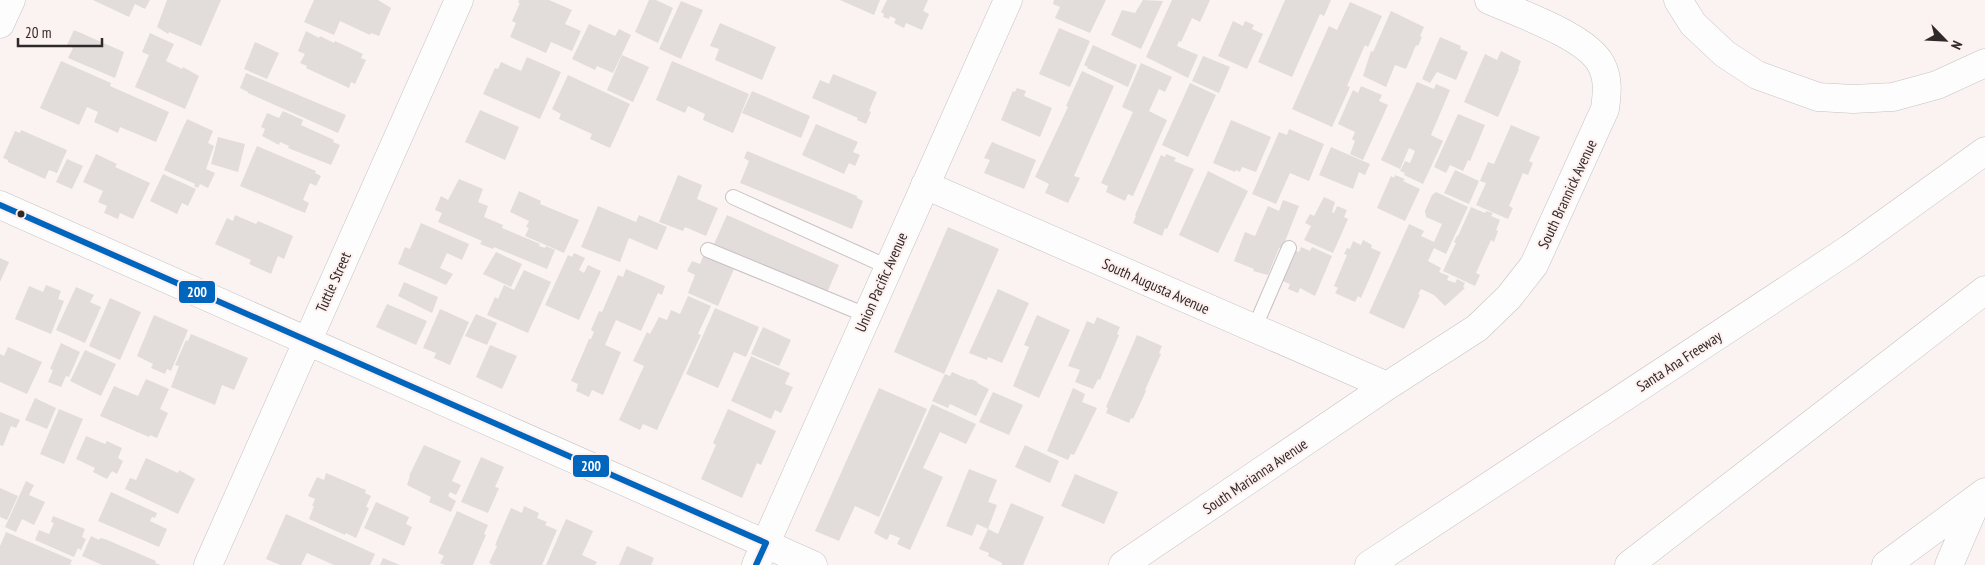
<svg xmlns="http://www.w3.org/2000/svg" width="1985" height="565" viewBox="0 0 1985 565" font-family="'PT Sans Narrow',sans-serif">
  <rect width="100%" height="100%" fill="#faf3f2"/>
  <!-- building -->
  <path fill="#e2dcdb" d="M93 0H150L145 9 135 4 129 17Z
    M167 0H221L201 46 169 32 168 34 157 27Z
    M314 0H378L391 8 379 36 371 33 370 35 340 21 334 35 304 22Z
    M519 0H549L572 10 565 24 581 31 572 51 551 42 546 53 510 37 516 23 512 21 520 3H518Z
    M649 0H656L673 8 658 43 635 32Z
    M840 0H880L874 15Z
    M887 0H928L923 11 929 14 922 30 906 23 904 28 894 23 896 19 890 16 889 19 883 17 884 14 881 12Z
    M1054 0H1106L1090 33 1055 18 1060 7 1053 4Z
    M1143 0 1163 1 1141 49 1111 35 1122 10 1135 13Z
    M1172 0H1210L1200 22 1192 18 1181 42 1179 41 1177 46 1198 55 1188 78 1146 57Z
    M1285 0H1331L1324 16 1320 14 1292 77 1258 62Z
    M681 1 703 10 681 59 659 49Z
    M1350 2 1382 16 1368 47 1365 45 1347 86 1350 87 1332 127 1292 109 1329 26 1337 30Z
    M1391 11 1424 27 1420 36 1422 37 1418 46 1416 45 1406 69 1395 65 1386 87 1363 76 1371 51 1373 52Z
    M1233 21 1243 26 1245 21 1254 25 1252 29 1263 34 1247 69 1218 56Z
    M720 23 776 47 762 80 715 60 719 49 710 46Z
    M589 24 615 36 619 29 631 35 613 73 597 66 595 70 572 59Z
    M1059 28 1090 41 1070 87 1039 74Z
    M74 30 124 52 115 78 68 58 73 48 67 45Z
    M306 31 319 38 320 36 334 43 335 41 363 54 361 58 366 60 355 84 351 82 349 88 306 68 307 66 300 63 305 54 298 51Z
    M150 33 174 44 166 61 182 69 183 67 199 76 185 109 135 87 149 55 142 52Z
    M1440 37 1461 46 1460 49 1468 52 1456 80 1437 72 1430 83 1422 79Z
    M255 42 279 53 267 79 244 69Z
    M1093 45 1137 65 1128 87 1087 68 1088 67 1084 65Z
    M1501 51 1521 61 1518 69H1519L1498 117 1464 102 1485 54 1497 60Z
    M622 55 649 67 633 102 607 90Z
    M1203 56 1230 67 1219 93 1192 81Z
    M527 57 561 72 540 119 483 94 495 68 498 69 501 62 521 71Z
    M61 61 111 83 110 86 169 112 156 142 120 127 118 133 94 122 98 112 87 107 79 125 40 108Z
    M672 61 749 94 733 133 703 120 705 114 688 106 685 113 656 100Z
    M1141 63 1172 77 1165 92 1159 89 1149 111 1167 120 1133 196 1128 194 1125 201 1106 192 1108 186 1101 183 1133 112 1122 107Z
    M1082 71 1114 86 1074 176 1080 178 1068 203 1045 193 1049 184 1035 177 1068 107 1066 106Z
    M246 73 346 115 338 133 248 93V92L240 88Z
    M833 74 877 92 869 111 871 112 866 124 857 120 858 118 812 98 820 80 829 84Z
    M568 75 630 104 610 148 590 139 592 134 559 119 561 114 552 109Z
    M1417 82 1434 89 1436 84 1450 90 1431 135 1443 141 1423 184 1404 175 1405 173 1400 171 1405 161 1410 163 1415 151 1409 148 1400 169 1381 160Z
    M1190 83 1216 95 1188 157 1162 145Z
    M1361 86 1382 95 1379 101 1388 105 1363 160 1350 154 1355 141 1352 139 1355 132 1338 124 1353 90 1358 93Z
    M1017 88 1026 91 1024 96 1052 108 1040 137 1001 120 1013 91 1015 92Z
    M752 91 810 116 801 138 742 113Z
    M480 110 519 127 505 160 465 142Z
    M283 111 303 120 301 125 334 140 333 142 340 145 331 165 288 148 289 146 280 142 279 145 262 136 265 129 261 127 267 113 279 118Z
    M1458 114 1485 125 1470 161 1468 160 1463 171 1450 165 1446 173 1434 167Z
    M187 119 213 131 208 143 214 146 206 169 215 173 208 188 200 184 198 188 194 186 195 184 164 170Z
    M1231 120 1271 137 1256 172 1242 167 1240 172 1236 170 1235 172 1213 163Z
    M816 124 858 142 853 152 860 155 855 166 849 163 844 174 802 155Z
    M1511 125 1540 137 1529 161 1533 163 1528 175 1523 173 1509 206 1513 208 1508 219 1476 205 1486 183 1480 181 1488 162 1494 164Z
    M1289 129 1324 144 1309 181 1290 173 1276 204 1252 194 1279 132 1287 135Z
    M21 130 67 150 57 173 49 170 45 179 8 162V160L3 158 15 131 20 133Z
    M218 137 245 144 238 172 211 164Z
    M992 142 1036 160 1024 189 984 173 990 160 984 158Z
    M257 146 316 171 315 173 321 176 316 186 310 183 303 200 309 203 305 213 240 186Z
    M1331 147 1370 164 1365 175 1359 172 1353 189 1319 175Z
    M747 151 857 196V198L863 201 852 229 740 183 749 161 744 158Z
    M96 154 117 164 115 167 150 183 133 219 120 213 118 219 104 213 107 206 98 202 103 191 83 182Z
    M1166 154 1176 158 1174 161 1194 169 1167 229 1165 228 1162 236 1133 223 1136 216 1135 215 1161 155 1165 157Z
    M67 159 83 166 72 189 56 182Z
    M1455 170 1479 181 1469 204 1444 193Z
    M1208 171 1248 191 1218 253 1179 235Z
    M163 174 196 189 188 206 182 203 177 214 150 201Z
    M678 175 702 185 697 199 718 208 706 236 685 227 683 231 659 222Z
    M1395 175 1405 179 1403 181 1420 189 1405 221 1377 208 1391 176 1394 178Z
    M459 179 483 189 478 202 488 206 484 217 503 225 502 228 540 244 539 246 545 248 546 246 555 250 547 269 494 247 493 249 480 244 482 241 438 222 442 213 435 210 441 196 448 200Z
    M519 191 541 201 540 204 579 220 564 253 525 236 529 228 526 227 529 221 510 212Z
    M1436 192 1468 207 1446 254 1434 248 1428 261 1441 268 1439 272 1449 276 1447 280 1455 283 1457 279 1465 283 1463 287 1465 288 1445 306 1434 295 1421 289 1418 294 1420 295 1404 329 1369 313 1409 224 1424 231 1421 236 1434 242 1442 224 1426 217 1425 211 1432 195Z
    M1324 197 1335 202 1332 212 1334 213 1337 206 1347 210 1344 217 1348 219 1333 253 1304 240 1311 226 1305 223 1310 214 1314 216Z
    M1283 200 1299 206 1282 249 1279 248 1268 275 1253 271 1254 269 1234 261 1245 232 1255 236 1268 206 1279 211Z
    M598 206 636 222 639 215 667 227 657 250 629 238 620 262 581 247Z
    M1471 207 1485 213 1486 211 1493 213 1491 216 1500 220 1496 230 1498 231 1494 242 1491 240 1476 273 1480 275 1475 286 1443 271 1456 243 1454 242 1457 236H1458Z
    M235 215 256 224 258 221 293 236 284 259 278 256 271 274 249 264 251 260 215 244 227 218 233 221Z
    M727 215 839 265 826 295 714 244Z
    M421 223 469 244 462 260 447 253 440 268 453 274 446 285 398 264 405 247 410 249Z
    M948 227 999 249 944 374 894 352Z
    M1363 240 1372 245 1371 248 1381 252 1361 298 1358 296 1355 302 1335 293 1338 288 1334 286 1347 255 1344 254 1347 248 1350 249 1353 241 1361 245Z
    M1301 247 1310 251 1312 247 1332 256 1315 296 1300 288 1298 293 1288 289 1290 284 1280 280 1293 250 1299 252Z
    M496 252 522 264 511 287 483 274Z
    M574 253 585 258 579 270 584 273 588 265 601 271 579 320 545 305 568 255 572 257Z
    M703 256 734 269 718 306 688 293 695 275 687 271 692 261 700 264Z
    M0 258 9 262 0 282Z
    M626 269 665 286 662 295 658 293 641 331 616 320 605 345 621 352 603 395 592 390 589 397 576 391 578 384 571 381 589 339H591L594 332 591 330 599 311 602 312 618 275 623 277Z
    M524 270 551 282 528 333 487 315 495 297 498 299 504 285 514 290Z
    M404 282 438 297 432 313 398 296Z
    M46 285 61 291 58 299 64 301 51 334 15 319 29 286 43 292Z
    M76 287 94 295 90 302 101 307 85 343 56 330Z
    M998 289 1029 303 1002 363 988 357 987 360 969 353Z
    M688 296 711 306 698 334 701 335 657 430 643 424 640 430 619 420 644 366 633 361 647 332 650 334 659 317 667 320 671 310 680 314Z
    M110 298 141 312 120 360 89 346Z
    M387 304 427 321 416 345 376 327Z
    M715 308 759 327 746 357 734 352 718 388 686 374Z
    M440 309 469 322 450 365 434 358 436 353 423 348Z
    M476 314 497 323 487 345 465 336Z
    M154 315 188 330 171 371 167 369 165 374 151 368 153 364 137 356Z
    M1037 315 1070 330 1039 398 1013 386 1029 347 1024 345Z
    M1097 317 1120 327 1117 334 1119 335 1100 380 1098 379 1093 389 1075 382 1080 370 1068 366 1087 321 1094 324Z
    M763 327 791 340 779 366 751 354Z
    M191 334 248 358 234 390 222 385 215 405 171 387 179 366 175 365 186 340 188 341Z
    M1137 335 1162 346 1159 353 1161 354 1145 390 1146 391 1133 419 1131 418 1129 423 1106 413 1108 408 1106 407Z
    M61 343 80 352 69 377 66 376 61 387 48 382 53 370 50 369Z
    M490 345 517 356 502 389 476 377Z
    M8 347 42 362 27 394 0 382V354L4 356Z
    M85 350 116 364 101 396 70 381Z
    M751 356 790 373 785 384 793 387 781 413 775 410 771 419 731 401Z
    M952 372 970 380 971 379 978 382 977 383 989 389 976 416 950 404 948 408 932 401 945 374 950 376Z
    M146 379 169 389 160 409 168 413 157 438 150 435 149 437 100 416 114 386 138 396Z
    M879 388 927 409 879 517 855 506 839 541 815 531Z
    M1073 388 1085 394 1082 402 1097 408 1074 455 1071 454 1068 460 1047 451Z
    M993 392 1023 405 1009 435 979 422Z
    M35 398 56 408 47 429 25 420Z
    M932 404 976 424 966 444 940 432 923 468 943 477 910 550 897 544 900 538 890 534 887 540 874 533Z
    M59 409 83 419 64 464 40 454Z
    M728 409 776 431 761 465 757 463 742 498 701 479 716 445 713 443Z
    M0 412 20 420 16 428 11 426 3 446 0 445Z
    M86 436 105 444 107 441 122 448 118 458 123 461 117 474 112 471 107 479 93 472 95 468 76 459Z
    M424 445 461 461 452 481 461 485 456 495 450 492 448 496 456 501 451 512 429 502 431 497 407 485 410 476H409Z
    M1025 445 1059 461 1050 483 1015 467Z
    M481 457 504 467 495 487 499 488 488 513 461 502Z
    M146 458 178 473 179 470 195 479 178 514 125 489 130 478 136 480Z
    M969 469 997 480 988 502 997 505 988 529 977 524 972 536 946 526Z
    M326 473 366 490 365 493 371 496 366 507 369 508 356 538 346 533 345 535 309 519 314 506H312L315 499 308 496 317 477 324 480Z
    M1075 474 1118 492 1104 524 1061 506Z
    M26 481 34 485 29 495 45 502 34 525 22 519 16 532 5 527Z
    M0 488 18 496 7 520 0 517Z
    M111 492 157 513 155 518 152 517 150 521 167 529 159 547 98 521Z
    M376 502 409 517 406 524 412 527 404 546 364 528Z
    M1011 503 1044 517 1023 565H1002V563L988 556 989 553 979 549 988 529 998 534Z
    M524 506 539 513 537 518 547 522 545 525 557 530 542 565H493L489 563 497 546 495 545 511 508 522 513Z
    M457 511 488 525 484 534 486 535 473 565H445L440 563 444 556 438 553Z
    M286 514 375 554 370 565H334L307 553 301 565H280L266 559Z
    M53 516 85 529 82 537 86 539 81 550 78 548 74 557 35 540 39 530 49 534 54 523 51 522Z
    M566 519 593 531 582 555 597 562 595 565H546Z
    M6 532 72 560 70 565H0V546Z
    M91 536 99 540 100 538 105 539 156 561 155 563 161 565H102L82 556Z
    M627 546 654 558 651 565H619Z
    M383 558 400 565H380Z"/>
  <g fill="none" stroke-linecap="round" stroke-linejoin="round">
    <defs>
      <path id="service" d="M733 197 888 267
        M708 250 866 315
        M1254 329 1289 248"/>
      <path id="minor" d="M925 185 1387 386
        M0 205 813 565
        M208 565 459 0
        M1123 565 1387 386 1477 328 1509 297 1534 265 1605 109C1607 94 1609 79 1601 64 1586 36 1518 13 1489 0"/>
      <path id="tertiary" d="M0 24 11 0
        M756 565 1008 0"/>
      <path id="secondary" d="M1886 565 1985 492
        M1949 565 1978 498"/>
      <path id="motorway" d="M1678 0 1693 24 1725 54 1757 75 1818 97 1853 99 1893 97 1937 85 1985 63
        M1369 565 1849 249 1985 151
        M1629 565 1985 290"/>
    </defs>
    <!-- service casing -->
    <use href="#service" stroke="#c7c2c1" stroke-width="16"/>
    <!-- minor casing -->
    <use href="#minor" stroke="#c7c2c1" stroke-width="29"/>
    <!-- tertiary casing -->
    <use href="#tertiary" stroke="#c7c2c1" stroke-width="29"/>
    <!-- secondary casing -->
    <use href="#secondary" stroke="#c7c2c1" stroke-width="29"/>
    <!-- motorway casing -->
    <use href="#motorway" stroke="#c7c2c1" stroke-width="29"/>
    <!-- service -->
    <use href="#service" stroke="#fefdfd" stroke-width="14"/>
    <!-- minor -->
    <use href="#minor" stroke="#fefdfd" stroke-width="28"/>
    <!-- tertiary -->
    <use href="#tertiary" stroke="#fefdfd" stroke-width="28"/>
    <!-- secondary -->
    <use href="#secondary" stroke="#fefdfd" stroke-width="28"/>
    <!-- motorway -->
    <use href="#motorway" stroke="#fefdfd" stroke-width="28"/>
    <defs>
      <path id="bus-1" d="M0 205 766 543 756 565"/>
    </defs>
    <!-- bus-1 casing -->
    <use href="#bus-1" stroke="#fef0ee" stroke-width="10"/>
    <!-- bus-1 -->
    <use href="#bus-1" stroke="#0065bd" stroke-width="6"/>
  </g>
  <!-- markers -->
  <circle fill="#2f2a29" stroke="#fef0ee" stroke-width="2" cx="21" cy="214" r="4.5"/>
  <g text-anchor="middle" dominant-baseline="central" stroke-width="4" stroke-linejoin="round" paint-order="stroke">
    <!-- street labels -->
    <g font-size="15" fill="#2f2a29" stroke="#fef0ee">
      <text transform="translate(1567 194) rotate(-65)">South Brannick Avenue</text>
      <text transform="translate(333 282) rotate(-66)">Tuttle Street</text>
      <text transform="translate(881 282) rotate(-66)">Union Pacific Avenue</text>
      <text transform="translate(1156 286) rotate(24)">South Augusta Avenue</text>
      <text transform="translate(1679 361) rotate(-33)">Santa Ana Freeway</text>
      <text transform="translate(1255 476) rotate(-34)">South Marianna Avenue</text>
    </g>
  </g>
  <g stroke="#fef0ee" stroke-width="2">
    <rect x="178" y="280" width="38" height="24" rx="5" fill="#0065bd"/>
    <rect x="572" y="454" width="38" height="24" rx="5" fill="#0065bd"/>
  </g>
  <g font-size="14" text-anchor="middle" font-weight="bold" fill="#fff">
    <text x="197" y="297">200</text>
    <text x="591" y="471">200</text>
  </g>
  <!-- north arrow -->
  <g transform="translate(1945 40) rotate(114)" stroke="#fef0ee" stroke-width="4" paint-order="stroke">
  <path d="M0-4L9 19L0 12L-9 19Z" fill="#2f2a29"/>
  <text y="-8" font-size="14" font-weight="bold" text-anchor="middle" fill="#2f2a29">N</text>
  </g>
  <!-- scale -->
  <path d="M18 38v8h84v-8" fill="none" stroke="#2f2a29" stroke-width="2.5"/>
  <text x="25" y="38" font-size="15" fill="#2f2a29" stroke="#fef0ee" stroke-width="4" paint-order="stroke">20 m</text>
</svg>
